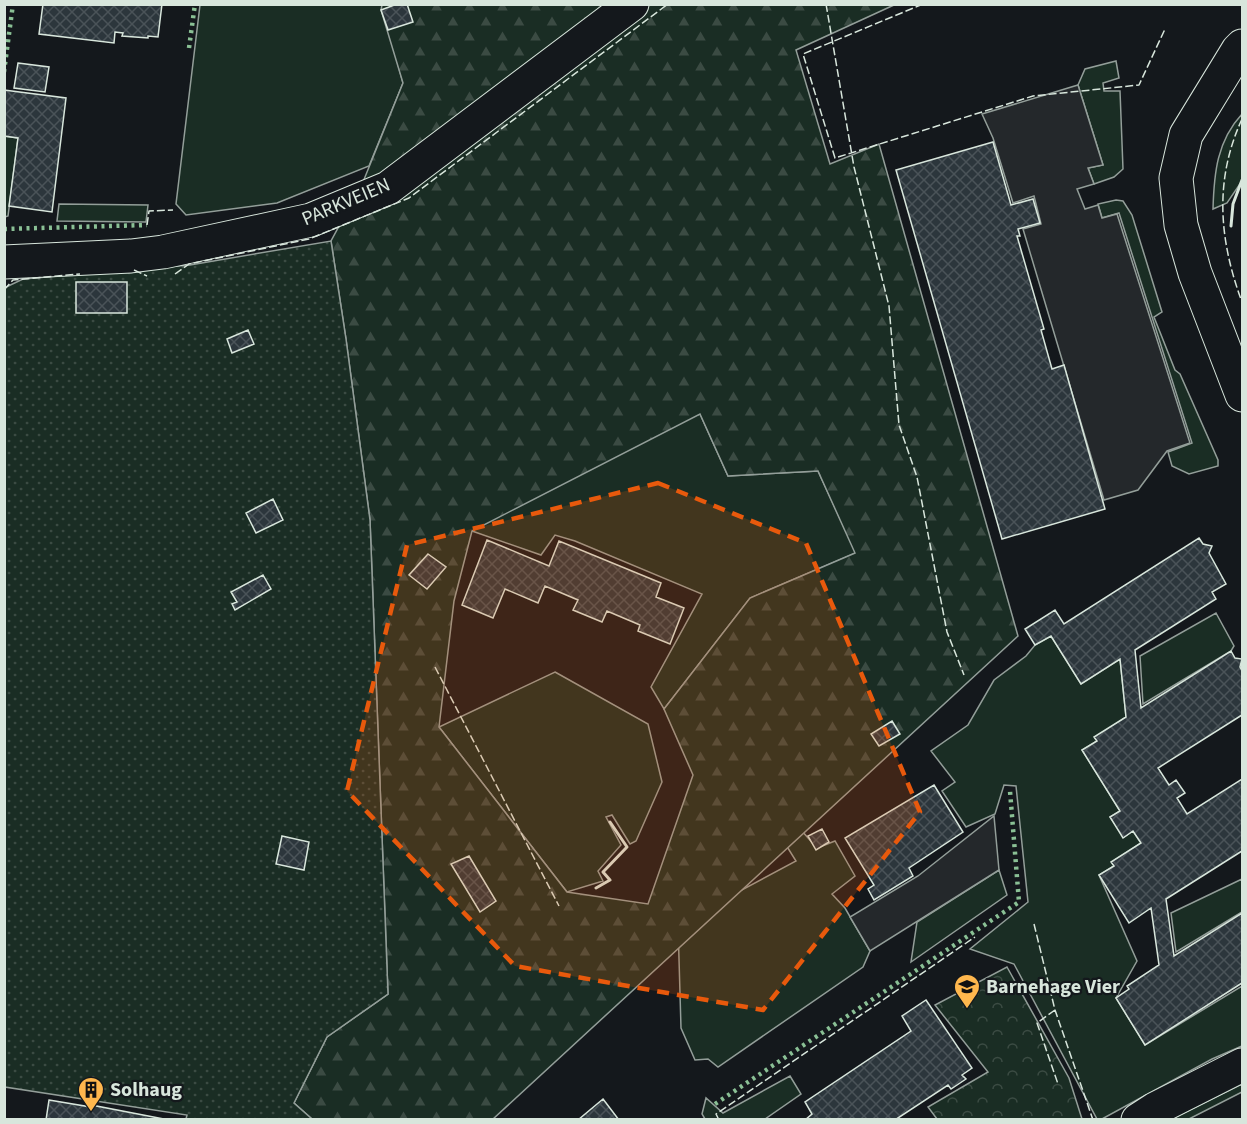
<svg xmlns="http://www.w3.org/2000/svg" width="1247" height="1124" viewBox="0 0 1247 1124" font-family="'Source Sans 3',sans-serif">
  <defs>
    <pattern id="forest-firs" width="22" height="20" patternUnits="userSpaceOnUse" patternTransform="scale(1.5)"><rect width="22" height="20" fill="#1a2d24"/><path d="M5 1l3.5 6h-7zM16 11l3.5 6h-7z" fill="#3b4b43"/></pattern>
    <pattern id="park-crowns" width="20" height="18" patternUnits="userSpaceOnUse" patternTransform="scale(1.5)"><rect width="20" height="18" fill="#1a2d24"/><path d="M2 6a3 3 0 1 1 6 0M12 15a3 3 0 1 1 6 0" fill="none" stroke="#3b4b43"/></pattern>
    <pattern id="garden-dots" width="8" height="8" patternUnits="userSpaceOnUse" patternTransform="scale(1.5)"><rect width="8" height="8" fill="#1a2d24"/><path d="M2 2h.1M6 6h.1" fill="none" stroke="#3b4b43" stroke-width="1.8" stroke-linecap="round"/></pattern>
    <pattern id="building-cross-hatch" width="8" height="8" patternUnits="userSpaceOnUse" patternTransform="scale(1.5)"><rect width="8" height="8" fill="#2c363c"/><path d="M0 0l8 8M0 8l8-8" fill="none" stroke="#4a5358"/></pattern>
  </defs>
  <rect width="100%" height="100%" fill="#14181c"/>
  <!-- grass -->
  <path fill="#1a2d24" stroke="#939e99" stroke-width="1.5" d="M200 5H382L403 83 369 166 277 203 186 215 176 204Z
    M1116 61 1119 78 1103 83 1104 91H1120L1123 169 1114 177 1094 184 1088 168 1103 165 1078 85 1085 69Z
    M1242 114V181L1227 203 1213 209C1214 173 1217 141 1242 114Z
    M5 136 18 138 8 216 5 217Z
    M1116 200 1123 201 1132 215 1162 312 1154 317 1175 370 1180 374 1218 460V466L1189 474 1172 466 1168 452 1192 443 1119 213 1102 218 1098 204Z
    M59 204 148 205 146 222 57 221Z
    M700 414 728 476 818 471 856 553 750 598 664 709 651 687 702 594 575 541 555 535 541 555 472 531 615 443Z
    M1216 613 1234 646 1231 651 1143 704 1140 656Z
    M1051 636 1081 684 1120 659 1126 717 1095 738 1097 741 1082 750 1120 811 1110 817 1124 837 1133 831 1141 843 1112 862 1114 866 1099 875 1137 961 1116 998 1145 1045 1242 986V1046L1212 1059 1102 1119H1097L1014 964 970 949 1028 902 1016 786 1004 785 995 814 966 827 942 791 955 782 931 751 968 725 994 680 1026 656 1035 645Z
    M555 672 648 724 662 782 636 841 630 844 612 815 606 817 621 845 598 871 603 881 567 892 439 727Z
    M779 805 817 848 835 841 855 876 832 894 845 908 870 951 863 967 718 1067 708 1059 695 1060 681 1028 678 924 796 861 766 813Z
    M999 870 1007 895 911 962 917 922Z
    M1242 879V912L1176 952 1171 913Z
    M790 1076 801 1094 765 1119H705L702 1114 706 1098 723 1113Z
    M1242 1084V1092L1189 1119 1170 1120Z"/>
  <!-- forest -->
  <path fill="url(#forest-firs)" stroke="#939e99" stroke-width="1.5" fill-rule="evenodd" d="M382 5H894L796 50 830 164 879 144 1018 636 493 1119H312L294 1103 327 1037 388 994 370 520 346 339 331 241 363 182 403 83 381 10ZM700 414 728 476 818 471 855 553 750 598 664 709 693 775 648 904 567 892 439 727 454 601 472 531Z"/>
  <!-- park -->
  <path fill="url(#park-crowns)" stroke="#939e99" stroke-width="1.5" d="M1007 967 1069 1078 1082 1119H937L928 1107 988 1072 935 1005Z"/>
  <!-- garden -->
  <path fill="url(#garden-dots)" stroke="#939e99" stroke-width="1.5" d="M331 241 346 339 370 520 388 994 327 1037 294 1103 312 1119H186L187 1115 5 1087 4 288 23 279 190 265Z"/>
  <!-- parking -->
  <path fill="#24282b" stroke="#939e99" stroke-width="1.5" d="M1078 85 1103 165 1088 168 1094 184 1077 189 1085 209 1098 205 1102 218 1117 214 1190 443 1167 451 1138 490 1104 500 1023 229 1041 224 1034 196 1013 203 993 138 982 114Z
    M994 816 999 870 870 951 850 917 918 876Z"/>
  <!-- building -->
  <path fill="url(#building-cross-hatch)" stroke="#d8e6dc" stroke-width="1.5" d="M43 4H162L158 37 148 36V38L122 36 123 33 115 32 114 43 39 34Z
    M397 4H407L413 22 388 30 381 10Z
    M18 63 49 67 45 92 14 88Z
    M4 90 66 98 52 212 9 206 18 138 4 136Z
    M993 142 1011 205 1033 199 1040 223 1018 229 1020 236H1017L1044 329 1041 330 1052 369 1064 365 1105 509 1002 539 896 170Z
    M76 282H127V313H76Z
    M248 330 254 344 232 353 227 339Z
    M273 499 283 520 256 533 246 513Z
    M1199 538 1203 544 1212 546 1209 553 1226 584 1212 592 1216 599 1135 650 1141 708 1231 651 1235 658 1242 659 1240 667 1242 671V715L1158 768 1169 785 1176 780 1185 793 1177 798 1187 814 1242 779V851L1166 899 1174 956 1242 913V983L1145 1045 1116 998 1129 989 1127 986 1159 965 1151 908 1129 923 1099 875 1114 866 1111 862 1141 843 1133 831 1123 838 1110 817 1120 811 1082 750 1097 741 1094 737 1126 717 1120 659 1081 684 1051 636 1035 645 1025 629 1055 610 1064 624Z
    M487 540 549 566 559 541 661 583 656 597 684 608 670 644 638 631 640 625 607 611 602 622 573 610 578 600 545 586 538 603 505 589 493 618 462 605Z
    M428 554 446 567 427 589 409 575Z
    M263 575 271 589 235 610 232 604 237 602 231 592Z
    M892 721 900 734 879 746 871 734Z
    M934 785 963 832 909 868 913 876 874 900 868 889 874 885 845 838Z
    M822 829 829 842 816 850 808 836Z
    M282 836 309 842 304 870 276 864Z
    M469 856 496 901 480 912 451 864Z
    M926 1000 972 1068 962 1075 966 1079 951 1089 948 1085 895 1120H805L812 1114 805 1102 911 1031 902 1016Z
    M603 1099 619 1120H578Z
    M49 1100 91 1107V1105L169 1120H46Z"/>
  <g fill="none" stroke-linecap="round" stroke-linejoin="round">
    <defs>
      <path id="minor" d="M1242 46 1238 50 1186 135 1176 178 1181 225 1195 273 1242 395
        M4 262 131 256 163 252 311 220 388 188 632 4
        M1138 1120 1155 1109 1242 1065"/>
    </defs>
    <!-- minor casing -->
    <use href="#minor" stroke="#d8e6dc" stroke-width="35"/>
    <!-- minor -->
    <use href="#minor" stroke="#14181c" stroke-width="33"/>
    <!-- hedge -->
    <path stroke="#8ac095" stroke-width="4.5" stroke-dasharray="3 4.5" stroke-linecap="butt" d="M189 48 195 4
      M4 72 13 4
      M4 229 147 225
      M715 1104 1019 902 1010 791"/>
    <!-- fence -->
    <path stroke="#d8e6dc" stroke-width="1.5" stroke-dasharray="8 3" stroke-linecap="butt" d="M826 4 854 167 889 306 899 425 917 477 947 632 964 675
      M923 4 803 54 835 158 1033 96 1139 85 1165 29
      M1242 119C1214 180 1219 240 1242 302
      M147 225 149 211 173 210
      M134 270 147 276
      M175 274 189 264 309 239 409 198 668 4
      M4 290 13 280 80 274
      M435 667 559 906
      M1034 924 1055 1010 1093 1120
      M1055 1010 1037 1023 1058 1084
      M719 1120 716 1114 975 937"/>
    <!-- wall -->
    <path stroke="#d8e6dc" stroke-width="3" d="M1231 226 1233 204 1242 180
      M596 888 610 880 603 872 627 847 610 822"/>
  </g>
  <!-- marked area -->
  <path fill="#e8590c" fill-opacity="0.2" stroke="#e8590c" stroke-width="4.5" stroke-dasharray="12 8" stroke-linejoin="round" d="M658 483 806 543 920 812 763 1010 515 966 347 791 407 545Z"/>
  <!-- icons -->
  <defs>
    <symbol id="school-pin" viewBox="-11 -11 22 30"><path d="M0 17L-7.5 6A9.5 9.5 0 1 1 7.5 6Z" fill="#ffb74d" stroke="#14181c"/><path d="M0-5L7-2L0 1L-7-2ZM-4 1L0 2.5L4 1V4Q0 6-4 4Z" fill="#111"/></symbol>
    <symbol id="building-pin" viewBox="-11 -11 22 30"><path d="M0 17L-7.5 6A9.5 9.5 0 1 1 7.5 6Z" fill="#ffb74d" stroke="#14181c"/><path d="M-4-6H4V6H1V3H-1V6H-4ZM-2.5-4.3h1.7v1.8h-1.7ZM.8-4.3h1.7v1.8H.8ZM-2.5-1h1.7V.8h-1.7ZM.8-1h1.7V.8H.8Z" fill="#111"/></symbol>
  </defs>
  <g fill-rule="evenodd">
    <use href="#school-pin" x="952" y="972" width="30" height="40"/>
    <use href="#building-pin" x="76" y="1075" width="30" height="40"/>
  </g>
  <g text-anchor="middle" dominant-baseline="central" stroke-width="4.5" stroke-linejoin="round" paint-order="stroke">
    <!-- street labels -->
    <g font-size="20" fill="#d8e6dc" stroke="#14181c">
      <text transform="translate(346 202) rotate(-23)">PARKVEIEN</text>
    </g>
    <!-- poi labels -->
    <g font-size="20" font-weight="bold" fill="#d8e6dc" stroke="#14181c" text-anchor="start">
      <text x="986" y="987">Barnehage Vier</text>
      <text x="110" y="1090">Solhaug</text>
    </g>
  </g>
  <!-- border -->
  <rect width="1247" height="1124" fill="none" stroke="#d8e6dc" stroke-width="12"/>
</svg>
